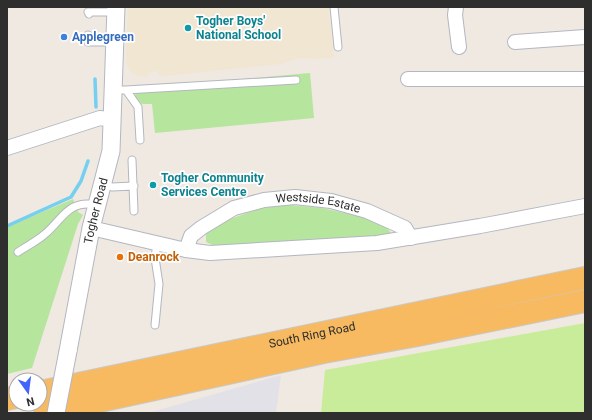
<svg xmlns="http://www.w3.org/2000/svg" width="592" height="420" viewBox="0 0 592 420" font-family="Roboto,sans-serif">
  <rect width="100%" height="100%" fill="#efe9e1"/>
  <!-- industrial -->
  <path fill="#e3e1e8" d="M281 375 276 413H148Z"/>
  <!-- education -->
  <path fill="#f0e6d1" d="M128 7H328L334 57 319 59 300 58 280 64 162 76 156 71 149 72 147 77 137 76 132 73 126 63Z"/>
  <!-- green -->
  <path fill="#b6e59e" d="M310 73 314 118 155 133 152 104H142L135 97 137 86H161Z
    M73 199 78 212 83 215 78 224 32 368 7 374V242L8 241 7 227Z
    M289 205 322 208 362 217 386 227 392 234 385 237 215 246 206 242V234L222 222 261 208Z"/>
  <!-- pitch -->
  <path fill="#c9ec9a" d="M585 323V413H321L325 370Z"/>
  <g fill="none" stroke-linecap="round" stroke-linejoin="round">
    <!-- stream -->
    <path stroke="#75cff0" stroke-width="3.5" d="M95 79 96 107
      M7 226 71 197 81 181 88 161"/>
    <defs>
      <path id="service" d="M334 7 338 47
        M89 14 88 12H115
        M88 35V42H114
        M123 90H126L138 107 140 140
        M126 90 296 80
        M132 160 134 211
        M103 184 112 187 134 186
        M18 252C27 246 37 241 45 234 63 219 68 199 97 205
        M155 325 159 284 155 258 157 243"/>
      <g id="minor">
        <path d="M456 7 455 15 459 47"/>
        <path d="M515 42 585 37"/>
        <path d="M408 79H585"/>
        <path d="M7 148 100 118 113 120"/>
        <path d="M91 228 186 250 210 253 377 243 480 226 585 206"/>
        <path id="s1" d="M186 250 191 236 201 228 234 208 264 200 295 197 331 201 367 211 405 228 411 238"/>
      </g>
      <g id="tertiary">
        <path id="s2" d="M68 351 91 228 111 151 116 7"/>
      </g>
      <g id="trunk">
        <path id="s3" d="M40 392 585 278"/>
        <path d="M7 399 16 397"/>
        <path d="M45 413 324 352 418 335 585 301"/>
      </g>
    </defs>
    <!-- service casing -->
    <use href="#service" stroke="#b4b7c1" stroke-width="9"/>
    <!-- minor casing -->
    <use href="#minor" stroke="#b4b7c1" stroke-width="16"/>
    <!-- tertiary casing -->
    <use href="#tertiary" stroke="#b4b7c1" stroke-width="19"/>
    <!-- trunk casing -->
    <use href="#trunk" stroke="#c9c9c9" stroke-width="24"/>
    <!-- service -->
    <use href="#service" stroke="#fff" stroke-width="7"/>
    <!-- minor -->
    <use href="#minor" stroke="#fff" stroke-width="14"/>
    <!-- tertiary -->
    <use href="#tertiary" stroke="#fff" stroke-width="17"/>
    <!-- trunk -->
    <use href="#trunk" stroke="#f8ba60" stroke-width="22"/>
    <defs>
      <path id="tertiary-bridge" d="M56 413 68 351"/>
    </defs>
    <!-- tertiary-bridge casing -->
    <use href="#tertiary-bridge" stroke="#b4b7c1" stroke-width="19" stroke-linecap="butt"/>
    <!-- tertiary-bridge -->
    <use href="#tertiary-bridge" stroke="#fff" stroke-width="17"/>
  </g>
  <!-- markers -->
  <g fill="#0f9aa8" stroke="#fff" stroke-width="1.5">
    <circle cx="188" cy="28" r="4"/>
    <circle cx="153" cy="185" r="4"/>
  </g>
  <circle fill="#3f7fe0" stroke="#fff" stroke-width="1.5" cx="64" cy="37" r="4"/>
  <circle fill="#e8710a" stroke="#fff" stroke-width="1.5" cx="120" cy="257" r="4"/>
  <g text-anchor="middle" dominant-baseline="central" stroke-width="3.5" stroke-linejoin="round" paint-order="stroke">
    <!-- culture labels -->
    <g font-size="12" font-weight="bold" fill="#0d838f" stroke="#fff" text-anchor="start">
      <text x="196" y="21">Togher Boys'<tspan x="196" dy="14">National School</tspan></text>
      <text x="161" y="178">Togher Community<tspan x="161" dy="14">Services Centre</tspan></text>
    </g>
    <!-- shop labels -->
    <g font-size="12" font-weight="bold" fill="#366cbe" stroke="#fff" text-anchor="start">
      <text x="72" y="37">Applegreen</text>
    </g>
    <!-- street labels -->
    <g font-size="12" fill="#2e2e2e" stroke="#fff">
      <text stroke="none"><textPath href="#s1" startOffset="152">Westside Estate</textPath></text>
      <text stroke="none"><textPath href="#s2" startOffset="143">Togher Road</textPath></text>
      <text stroke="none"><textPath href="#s3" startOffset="278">South Ring Road</textPath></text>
    </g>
    <!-- food labels -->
    <g font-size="12" font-weight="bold" fill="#c56008" stroke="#fff" text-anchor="start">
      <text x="128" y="257">Deanrock</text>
    </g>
  </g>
  <!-- border -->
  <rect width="592" height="420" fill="none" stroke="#2e2e2e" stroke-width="16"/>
  <!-- north arrow -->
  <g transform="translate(28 392) rotate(166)"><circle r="19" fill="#ffffff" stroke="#ababab"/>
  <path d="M0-3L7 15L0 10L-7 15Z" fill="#4264fb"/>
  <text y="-6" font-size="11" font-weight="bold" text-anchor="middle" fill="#2e2e2e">N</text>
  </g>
</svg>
